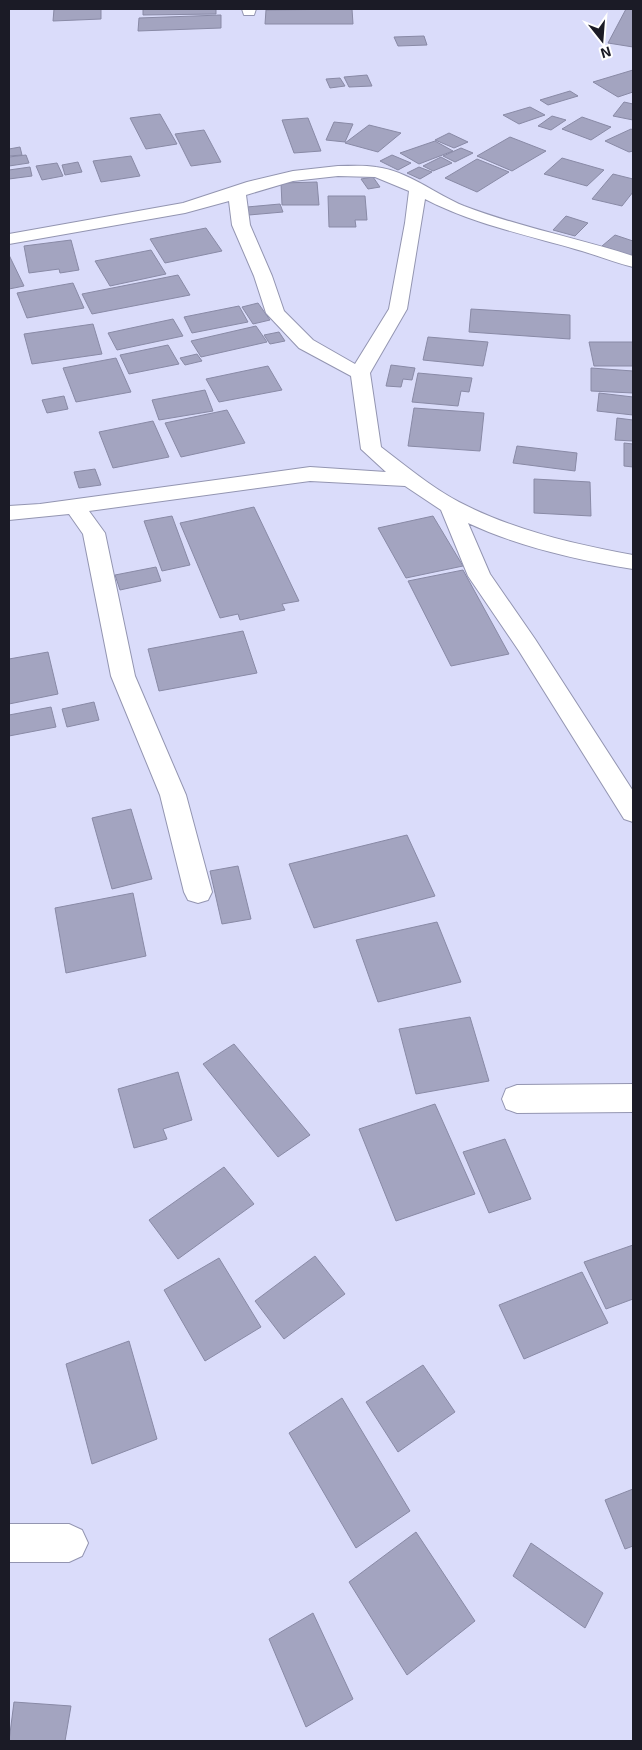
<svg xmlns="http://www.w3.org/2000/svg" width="642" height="1750" viewBox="0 0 642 1750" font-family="'Exo 2',sans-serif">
  <rect width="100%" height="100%" fill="#dadcfa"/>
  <!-- building -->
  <path fill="#a3a4c0" stroke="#898aa6" d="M54 9H101V19L53 21Z
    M143 9H216V14L143 15Z
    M352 9 353 24H265L266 10Z
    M626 9H633V47L608 43Z
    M221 15V28L138 31 139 18Z
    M424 36 427 45 398 46 394 37Z
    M633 70V92L618 97 593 82Z
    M367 75 372 86 349 87 344 77Z
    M340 78 345 86 330 88 326 79Z
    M570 91 578 96 548 105 540 100Z
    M624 102 633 104V120L613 116Z
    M530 107 545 115 519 124 503 115Z
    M160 114 177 144 146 149 130 118Z
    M552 116 566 120 551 130 538 126Z
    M582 117 611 127 591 140 562 129Z
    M308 118 321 151 294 153 282 120Z
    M334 122 353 124 345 142 326 140Z
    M369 125 401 133 378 152 345 143Z
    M631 129 633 130V151L629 152 605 141Z
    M204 130 221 162 191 166 175 134Z
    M449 133 468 142 454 148 435 140Z
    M510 137 546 151 512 171 477 156Z
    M435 141 453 151 419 164 400 153Z
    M20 147 22 155 9 156V149Z
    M461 148 473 153 455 162 443 156Z
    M26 155 29 163 9 166V157Z
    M392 155 411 163 398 170 380 161Z
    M131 156 140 176 101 182 93 161Z
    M441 157 452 163 433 171 423 166Z
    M562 158 604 170 587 186 544 174Z
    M477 159 509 172 477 192 445 178Z
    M78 162 82 172 65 175 62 165Z
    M57 163 63 176 42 180 36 166Z
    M30 167 32 176 9 179V170Z
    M419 167 432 172 420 179 407 173Z
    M613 174 633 179V192L622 206 592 199Z
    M373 177 380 187 368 189 361 179Z
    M317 182 319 205H282L281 183Z
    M328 196H365L367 220H355L356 227H329Z
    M280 204 283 212 249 215 247 207Z
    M566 216 588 223 575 236 553 230Z
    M206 228 222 251 165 263 150 239Z
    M615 235 633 241 632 256 602 246Z
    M71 240 79 270 60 273 59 269 29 273 24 246Z
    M151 250 166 274 110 286 95 261Z
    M9 255 24 286 9 289Z
    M178 275 190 295 92 314 82 294Z
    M73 283 84 308 27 318 17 293Z
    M258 303 270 320 253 324 242 307Z
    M239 306 248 322 192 333 184 317Z
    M471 309 570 315V339L469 332Z
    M173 319 183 336 117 350 108 333Z
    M93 324 102 354 32 364 24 334Z
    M256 326 267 342 201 357 191 341Z
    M279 332 285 341 270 344 264 335Z
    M428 337 488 342 483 366 423 360Z
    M589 342H633V366H594Z
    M168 345 179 364 129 374 120 355Z
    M197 354 202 361 185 365 180 358Z
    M116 358 131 392 76 402 63 368Z
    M391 365 415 368 412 380 403 379 401 387 386 386Z
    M268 366 282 390 219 402 206 379Z
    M591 368 633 371V393L591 391Z
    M418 373 472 378 469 392 461 391 458 406 412 402Z
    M205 390 213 411 159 420 152 400Z
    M599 393 633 397V415L597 411Z
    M64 396 68 409 47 413 42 400Z
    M414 408 484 413 480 451 408 446Z
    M227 410 245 443 181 457 165 423Z
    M617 418 633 420V441L615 440Z
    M153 421 169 457 113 468 99 432Z
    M624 443 633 444V467L624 466Z
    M517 446 577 453 575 471 513 463Z
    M95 469 101 485 79 488 74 472Z
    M534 479 590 482 591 516 534 513Z
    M254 507 299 601 282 604 285 610 240 620 238 614 220 618 180 523Z
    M172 516 190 565 162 571 144 521Z
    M433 516 463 566 406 578 378 528Z
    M156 567 161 581 120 590 115 575Z
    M463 570 509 654 451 666 408 581Z
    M243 631 257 673 159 691 148 649Z
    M48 652 58 694 9 704V659Z
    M94 702 99 720 67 727 62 709Z
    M51 707 56 727 9 736V715Z
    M131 809 152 879 112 889 92 818Z
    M407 835 435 896 314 928 289 864Z
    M238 866 251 919 222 924 210 871Z
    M133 893 146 956 66 973 55 908Z
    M437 922 461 982 378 1002 356 940Z
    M470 1017 489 1081 416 1094 399 1029Z
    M234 1044 310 1135 278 1157 203 1064Z
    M178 1072 192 1120 163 1129 167 1139 134 1148 118 1089Z
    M435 1104 475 1194 396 1221 359 1129Z
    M505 1139 531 1199 489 1213 463 1152Z
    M224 1167 254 1204 178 1259 149 1220Z
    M633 1245V1299L606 1309 584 1262Z
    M315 1256 345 1294 284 1339 255 1301Z
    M219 1258 261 1327 205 1361 164 1290Z
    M582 1272 608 1323 524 1359 499 1305Z
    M129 1341 157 1439 92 1464 66 1364Z
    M423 1365 455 1412 398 1452 366 1402Z
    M342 1398 410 1511 356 1548 289 1433Z
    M633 1489V1546L625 1549 605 1500Z
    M416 1532 475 1621 407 1675 349 1582Z
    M531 1543 603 1593 585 1628 513 1576Z
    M313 1613 353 1699 306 1727 269 1639Z
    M14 1702 71 1706 65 1741H9Z"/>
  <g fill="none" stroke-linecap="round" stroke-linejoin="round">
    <defs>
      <path id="minor" d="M242 9H256L254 15H244Z
        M338 166C351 166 364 165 376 167 408 171 435 194 464 206 519 227 577 238 633 256V267C616 263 599 256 582 251 529 235 475 225 425 199L407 309 370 373 381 447C406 466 431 487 459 502 513 530 573 544 633 555V569C578 560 519 547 468 523L490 574 535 639 633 791V822L624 819 519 651 468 576 441 510 405 486 310 481 89 511 105 533 135 676 186 795 212 892 208 900 198 903 188 900 184 892 160 795 111 676 83 534 69 514 9 520V506L40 504 310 467 386 472 361 449 351 376 299 348 266 313 254 276 232 225 229 201 185 213 9 244V234L183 203 247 182 293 171ZM338 176 375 177 409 191 405 223 389 309 355 364 313 340 284 311 272 276 250 225 246 195 293 181Z
        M633 1084V1112L517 1113 506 1109 502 1099 506 1089 517 1085Z
        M9 1524H69L82 1530 88 1543 82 1556 69 1562H9Z"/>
    </defs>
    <!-- minor casing -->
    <use href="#minor" stroke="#9395b1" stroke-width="2"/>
    <!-- minor -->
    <use href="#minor" fill="#fff" fill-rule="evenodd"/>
  </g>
  <!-- border -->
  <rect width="642" height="1750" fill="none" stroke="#1b1b26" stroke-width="20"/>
  <!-- north arrow -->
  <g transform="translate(602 40) rotate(163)" stroke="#ffffff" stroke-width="4" paint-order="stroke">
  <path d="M0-4L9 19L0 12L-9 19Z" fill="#1b1b26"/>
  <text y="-8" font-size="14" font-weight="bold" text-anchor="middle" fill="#1b1b26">N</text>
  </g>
</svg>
